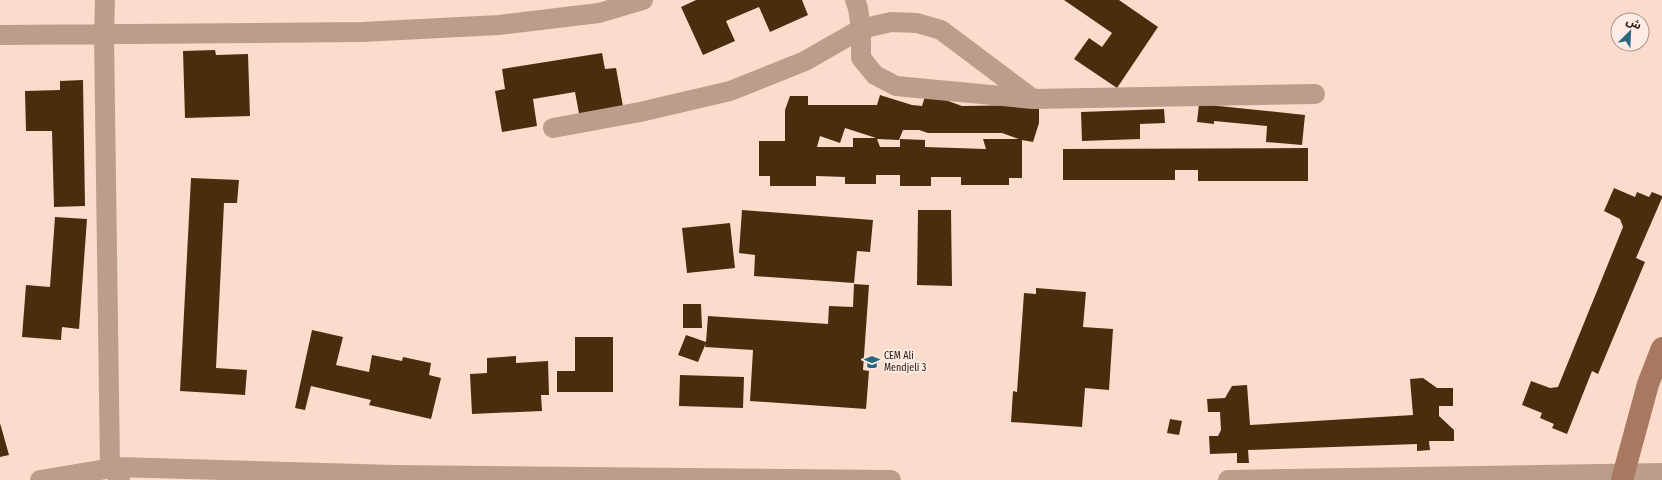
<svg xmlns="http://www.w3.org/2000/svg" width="1662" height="480" viewBox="0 0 1662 480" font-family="'Fira Sans Condensed','Noto Sans Arabic',sans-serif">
  <rect width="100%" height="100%" fill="#fbdccc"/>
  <!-- building -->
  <path fill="#492e0d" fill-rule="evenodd" d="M696 0H802L808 15 770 32 759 7 726 21 735 41 703 55 681 7Z
    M1064 0H1119L1158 27 1117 88 1074 59 1089 38 1102 47 1112 33Z
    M215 50 216 55 248 54 250 116 185 118 183 51Z
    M602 53 605 69 616 68 624 112 580 119 575 92 533 99 537 126 502 132 495 91 505 89 502 69Z
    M83 80 85 206 54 207 52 131H26L25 91 60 90V81Z
    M926 93 962 106 1039 105V123L1033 142 1022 140V178H1009V185H961V177H931V186H900V175H876V184H845V177L816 176V186H770V176H759V141H785V110L790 96H808V105H877L880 95 883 96 912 105 922 106ZM845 128 876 138H853V147H817L820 136 840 143ZM903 130H919L928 133H1002L1019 139H983L986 149 925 147V140L900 139V147H880L877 139 899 140Z
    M1199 104 1305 115 1302 145 1266 142 1267 126 1214 121V124L1197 122Z
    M1164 109 1165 123 1140 124V139L1082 141 1081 112Z
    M1308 148V181H1198V170H1175V180H1063V149Z
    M191 178 239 180 237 203H224L216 368 247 370 245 395 180 391Z
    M1614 188 1635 197 1637 192 1649 197 1652 192 1662 196V198L1636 258 1645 262 1598 374 1592 371 1567 434 1552 428 1554 424 1540 418 1542 413 1522 405 1531 381 1550 388 1558 387 1623 227 1620 219 1604 211Z
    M742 210 873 220 870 252 857 251 854 283 754 276 755 255 739 253Z
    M918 210H951L952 286 917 285Z
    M55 217 87 219 79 329 62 327 61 340 22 337 26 285 50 287Z
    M730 223 735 268 687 273 682 228Z
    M854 284 869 285 863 370 869 371 866 409 750 401 753 350 705 347 706 343 698 362 678 355 686 335 706 342 708 316 828 324 829 306 853 307Z
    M1036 288 1086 292 1083 327 1113 329 1109 390 1085 388 1082 427 1011 422 1013 391 1017 392 1024 293 1036 294Z
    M683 304H701L702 328H683Z
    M312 330 343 337 336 365 369 372 372 355 402 361 403 357 431 363 429 375 441 378 431 419 369 405 371 400 311 386 305 410 295 408Z
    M575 337H613V392H557V371H575Z
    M516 356V363L548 361 549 395H541L542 411 472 414 470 374 487 373V358Z
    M680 375 744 377 743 408 679 406Z
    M1423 378 1437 388H1453V406H1439V416L1454 430V441H1429L1430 450 1417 451V444L1248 450 1249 463H1237V453L1210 454 1209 436H1218L1221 430 1220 412H1208L1207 399 1225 398 1232 386 1247 385 1250 425 1413 415 1410 379Z
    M1170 419 1182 421 1179 435 1167 433Z
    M0 423 9 455 0 457Z"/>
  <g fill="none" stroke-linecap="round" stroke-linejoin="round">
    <!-- street -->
    <path stroke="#bc9c8b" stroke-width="20" d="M105 0 104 35 110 468 120 477
      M855 0 858 8 861 29V58L875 75 896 86 1033 99 1315 94
      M0 35 362 32 499 25 599 13 643 0
      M553 128 640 112 730 91 805 61 861 29 891 22 917 23 941 30 1033 99
      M40 480 118 467 395 475 891 480
      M1228 480 1662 473"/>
    <!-- secondary -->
    <path stroke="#a87960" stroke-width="22" d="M1622 480 1648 384 1662 348"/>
  </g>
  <!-- icons -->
  <defs>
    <symbol id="school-bare" viewBox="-9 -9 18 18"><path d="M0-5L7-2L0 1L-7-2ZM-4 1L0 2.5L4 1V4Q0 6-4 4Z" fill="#2c677f" stroke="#fcece5" stroke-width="2.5" paint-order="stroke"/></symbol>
  </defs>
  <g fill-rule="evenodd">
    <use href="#school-bare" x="861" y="351" width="22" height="22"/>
  </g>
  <g text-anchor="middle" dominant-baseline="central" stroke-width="4" stroke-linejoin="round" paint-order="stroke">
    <!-- poi labels -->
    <g font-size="10" fill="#2b1103" stroke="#fcece5" text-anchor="start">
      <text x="884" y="356">CEM Ali<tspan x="884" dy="12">Mendjeli 3</tspan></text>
    </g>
  </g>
  <!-- north arrow -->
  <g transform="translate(1630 32) rotate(24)"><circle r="19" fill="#fcece5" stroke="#a8948b"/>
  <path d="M0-3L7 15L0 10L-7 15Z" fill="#2c677f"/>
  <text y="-6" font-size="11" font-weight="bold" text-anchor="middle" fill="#2b1103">ش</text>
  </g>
</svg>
